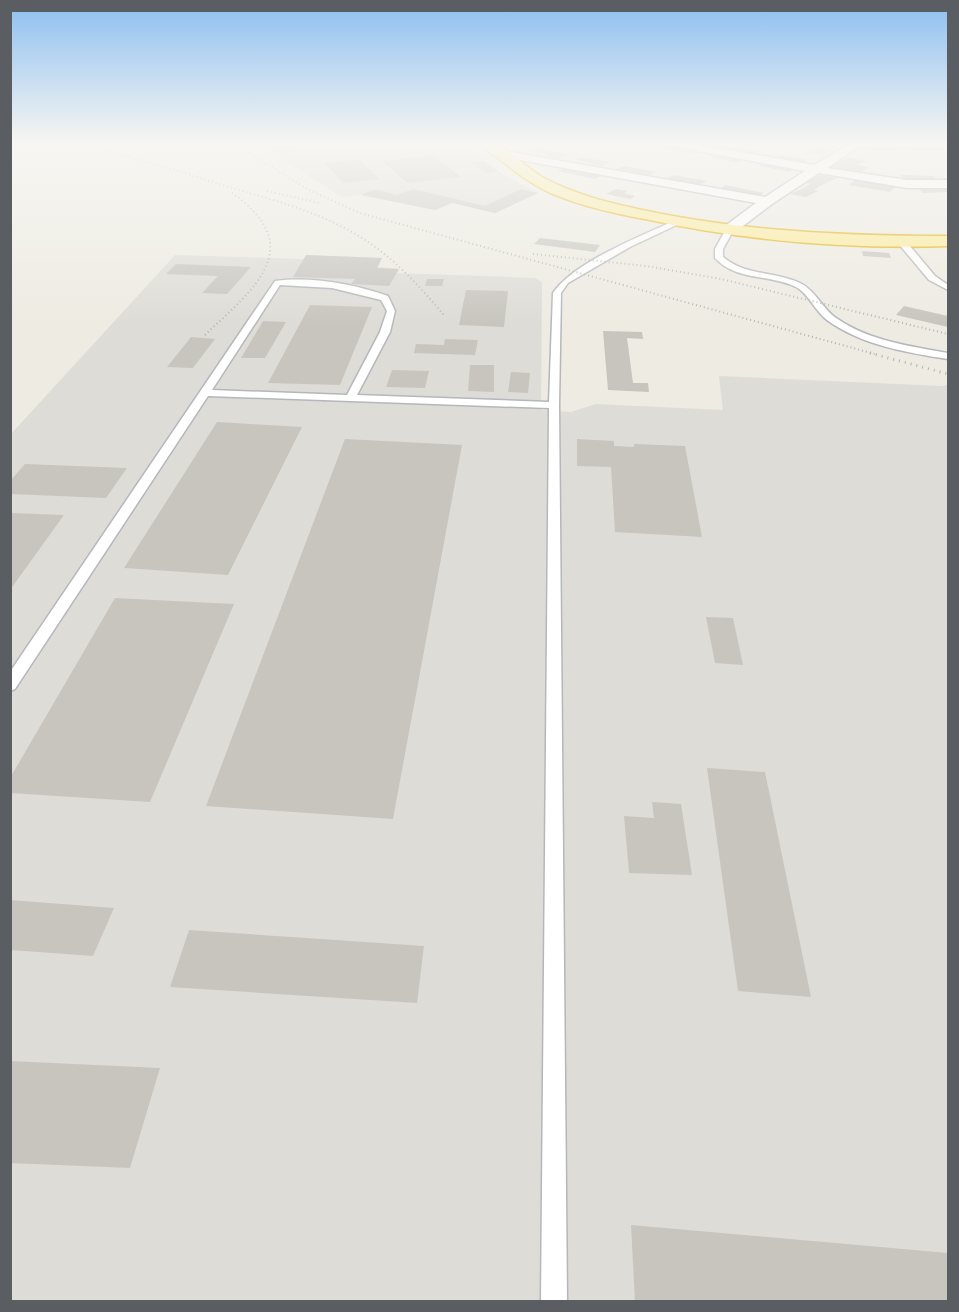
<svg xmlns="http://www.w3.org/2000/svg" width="959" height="1312" viewBox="0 0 959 1312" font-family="'Source Sans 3',sans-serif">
  <rect width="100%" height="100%" fill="#edebe2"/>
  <!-- industrial -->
  <path fill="#dedcd6" d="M254 142H459L498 171 538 193 495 213 453 203 435 210 361 195 342 197Z
    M175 255 304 259 306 255 382 258 378 267 399 269 397 273 535 278 542 282 541 410 571 412 596 404 723 410 719 376 943 386 948 384V1301H11L10 435Z"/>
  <!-- building -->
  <path fill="#c8c5bf" d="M262 142H282L296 149 280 152Z
    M670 146 697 151 691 154 664 149Z
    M730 146 761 152 756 155 724 149Z
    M939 147 944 151H911L906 148Z
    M535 148 567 154 560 158 528 151Z
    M818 148 831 150 823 155 810 153Z
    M868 148H899L903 151H872Z
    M716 154 743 159 737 163 710 157Z
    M434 155 461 177 407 183 383 161Z
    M780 155 807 160 802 163 774 158Z
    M582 157 610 162 602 166 574 160Z
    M848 157 866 161 858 165 869 167 858 174 828 168Z
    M359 159 379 179 343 183 325 163Z
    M484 161 498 171 486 173 472 162Z
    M764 163 794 169 789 172 759 166Z
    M624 166 656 172 650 175 617 169Z
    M567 167 603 175 594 179 558 171Z
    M674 175 707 181 700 185 667 178Z
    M820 175 837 178 820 186 814 190 818 191 806 197 790 194 804 188 810 184 806 183Z
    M900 175 933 176 939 180 908 181Z
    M855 180 895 187 890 192 849 185Z
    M725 185 764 193 759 196 720 189Z
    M917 188H948V192L923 193Z
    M375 189 397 195 413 189 485 206 521 189 538 193 495 213 452 203 435 210 361 195Z
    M616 189 628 191 624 193 635 196 630 199 606 194Z
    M540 238 600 245 595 252 534 244Z
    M862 251 889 253 891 258 863 256Z
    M306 255 382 258 377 268 399 269 389 286 351 284 355 279 293 277Z
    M176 264 251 267 227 294 202 293 218 276 166 274Z
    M427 279H444L442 286H425Z
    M466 290 508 291 504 327 459 325Z
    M310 305 372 307 340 385 268 383Z
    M904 306 948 316V327L896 315Z
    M263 321 286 322 265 358H241Z
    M603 331 642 332 643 339 627 338 633 383H648L649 392 608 390Z
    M191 337 215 339 193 368 167 367Z
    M445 339 478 340 475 355 414 353 416 344 444 345Z
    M470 365H494V392L468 391Z
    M392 370 429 371 425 388 386 387Z
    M511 372 530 373 528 393 508 392Z
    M217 422 302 427 228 575 124 568Z
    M345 439 462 445 393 819 206 806Z
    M577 439 614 441V446L634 447V444L685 446 702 537 615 532 611 467 577 466Z
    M25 464 127 468 106 498 10 494V481Z
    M10 513 64 515 10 590Z
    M115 598 234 604 150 802 10 793V778Z
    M706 617 733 618 743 665 715 663Z
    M707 768 765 772 811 997 738 991Z
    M652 802 681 804 692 875 629 873 624 816 654 818Z
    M10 900 114 908 93 956 10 950Z
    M189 930 424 946 417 1003 170 987Z
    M10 1061 160 1068 130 1168 10 1163Z
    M631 1225 948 1253V1302H635Z"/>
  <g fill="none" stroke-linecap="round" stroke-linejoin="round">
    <defs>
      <path id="service" d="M676 220 683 222 630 247 568 283 561 293 559 405 567 1302H541L549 408 208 396 15 689 10 691V672L275 281C312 276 354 284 388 296L395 311 390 332 357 395 549 402 553 293C574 262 641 236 676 220ZM280 285 332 288 381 300 387 311 380 332 347 395 212 390Z
        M727 227 734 229 723 249V257C745 276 775 271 800 283 815 290 822 308 836 318 869 341 910 346 948 353V359C908 353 861 345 827 320 815 311 809 294 796 287 769 274 736 281 715 258V249Z
        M898 239H904L935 276 948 285V290L929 280 898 243Z"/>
      <path id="minor" d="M660 142H683L814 165 849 144 848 142H948V147H858L827 168 907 180H948V188H907L819 173 772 204 735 232 730 233 723 229 725 226 756 203 499 156 493 153 499 150 765 197 805 171 666 145Z"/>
      <path id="trunk" d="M479 142C482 142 489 141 492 142 503 145 531 171 544 178 562 188 581 194 600 200 713 230 831 236 948 236V246C849 249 747 241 650 220 617 214 584 207 553 194 535 186 519 175 503 162 495 156 485 150 479 142Z"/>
    </defs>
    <!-- service casing -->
    <use href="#service" stroke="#b4b7bc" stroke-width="3"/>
    <!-- minor casing -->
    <use href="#minor" stroke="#b4b7bc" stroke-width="3"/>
    <!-- trunk casing -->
    <use href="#trunk" stroke="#e8ae06" stroke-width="3"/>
    <!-- service -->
    <use href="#service" fill="#fff" fill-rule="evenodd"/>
    <!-- minor -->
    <use href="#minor" fill="#fff" fill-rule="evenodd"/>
    <!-- trunk -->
    <use href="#trunk" fill="#fcec98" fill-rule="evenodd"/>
    <!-- rail-far1 -->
    <path stroke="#b3b4b4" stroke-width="2" stroke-dasharray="1 3" stroke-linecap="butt" d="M53 142C114 149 171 169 229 187 276 201 324 213 365 240 396 260 420 287 444 315
      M231 142 309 190 360 213 875 354
      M267 191 319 203
      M533 254 646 266 721 279 948 334
      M205 335C252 290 310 248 232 193"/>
    <!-- rail -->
    <path stroke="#b3b4b4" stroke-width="3" stroke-dasharray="1 5" stroke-linecap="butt" d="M870 353 948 374"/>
  </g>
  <!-- sky -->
  <linearGradient id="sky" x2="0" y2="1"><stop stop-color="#8cbff0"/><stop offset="0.44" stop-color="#f7f6f2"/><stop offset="1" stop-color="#f7f6f2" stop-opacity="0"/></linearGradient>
  <rect width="959" height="325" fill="url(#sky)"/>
  <!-- border -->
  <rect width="959" height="1312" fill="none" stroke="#5a5d62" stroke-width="24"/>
</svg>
